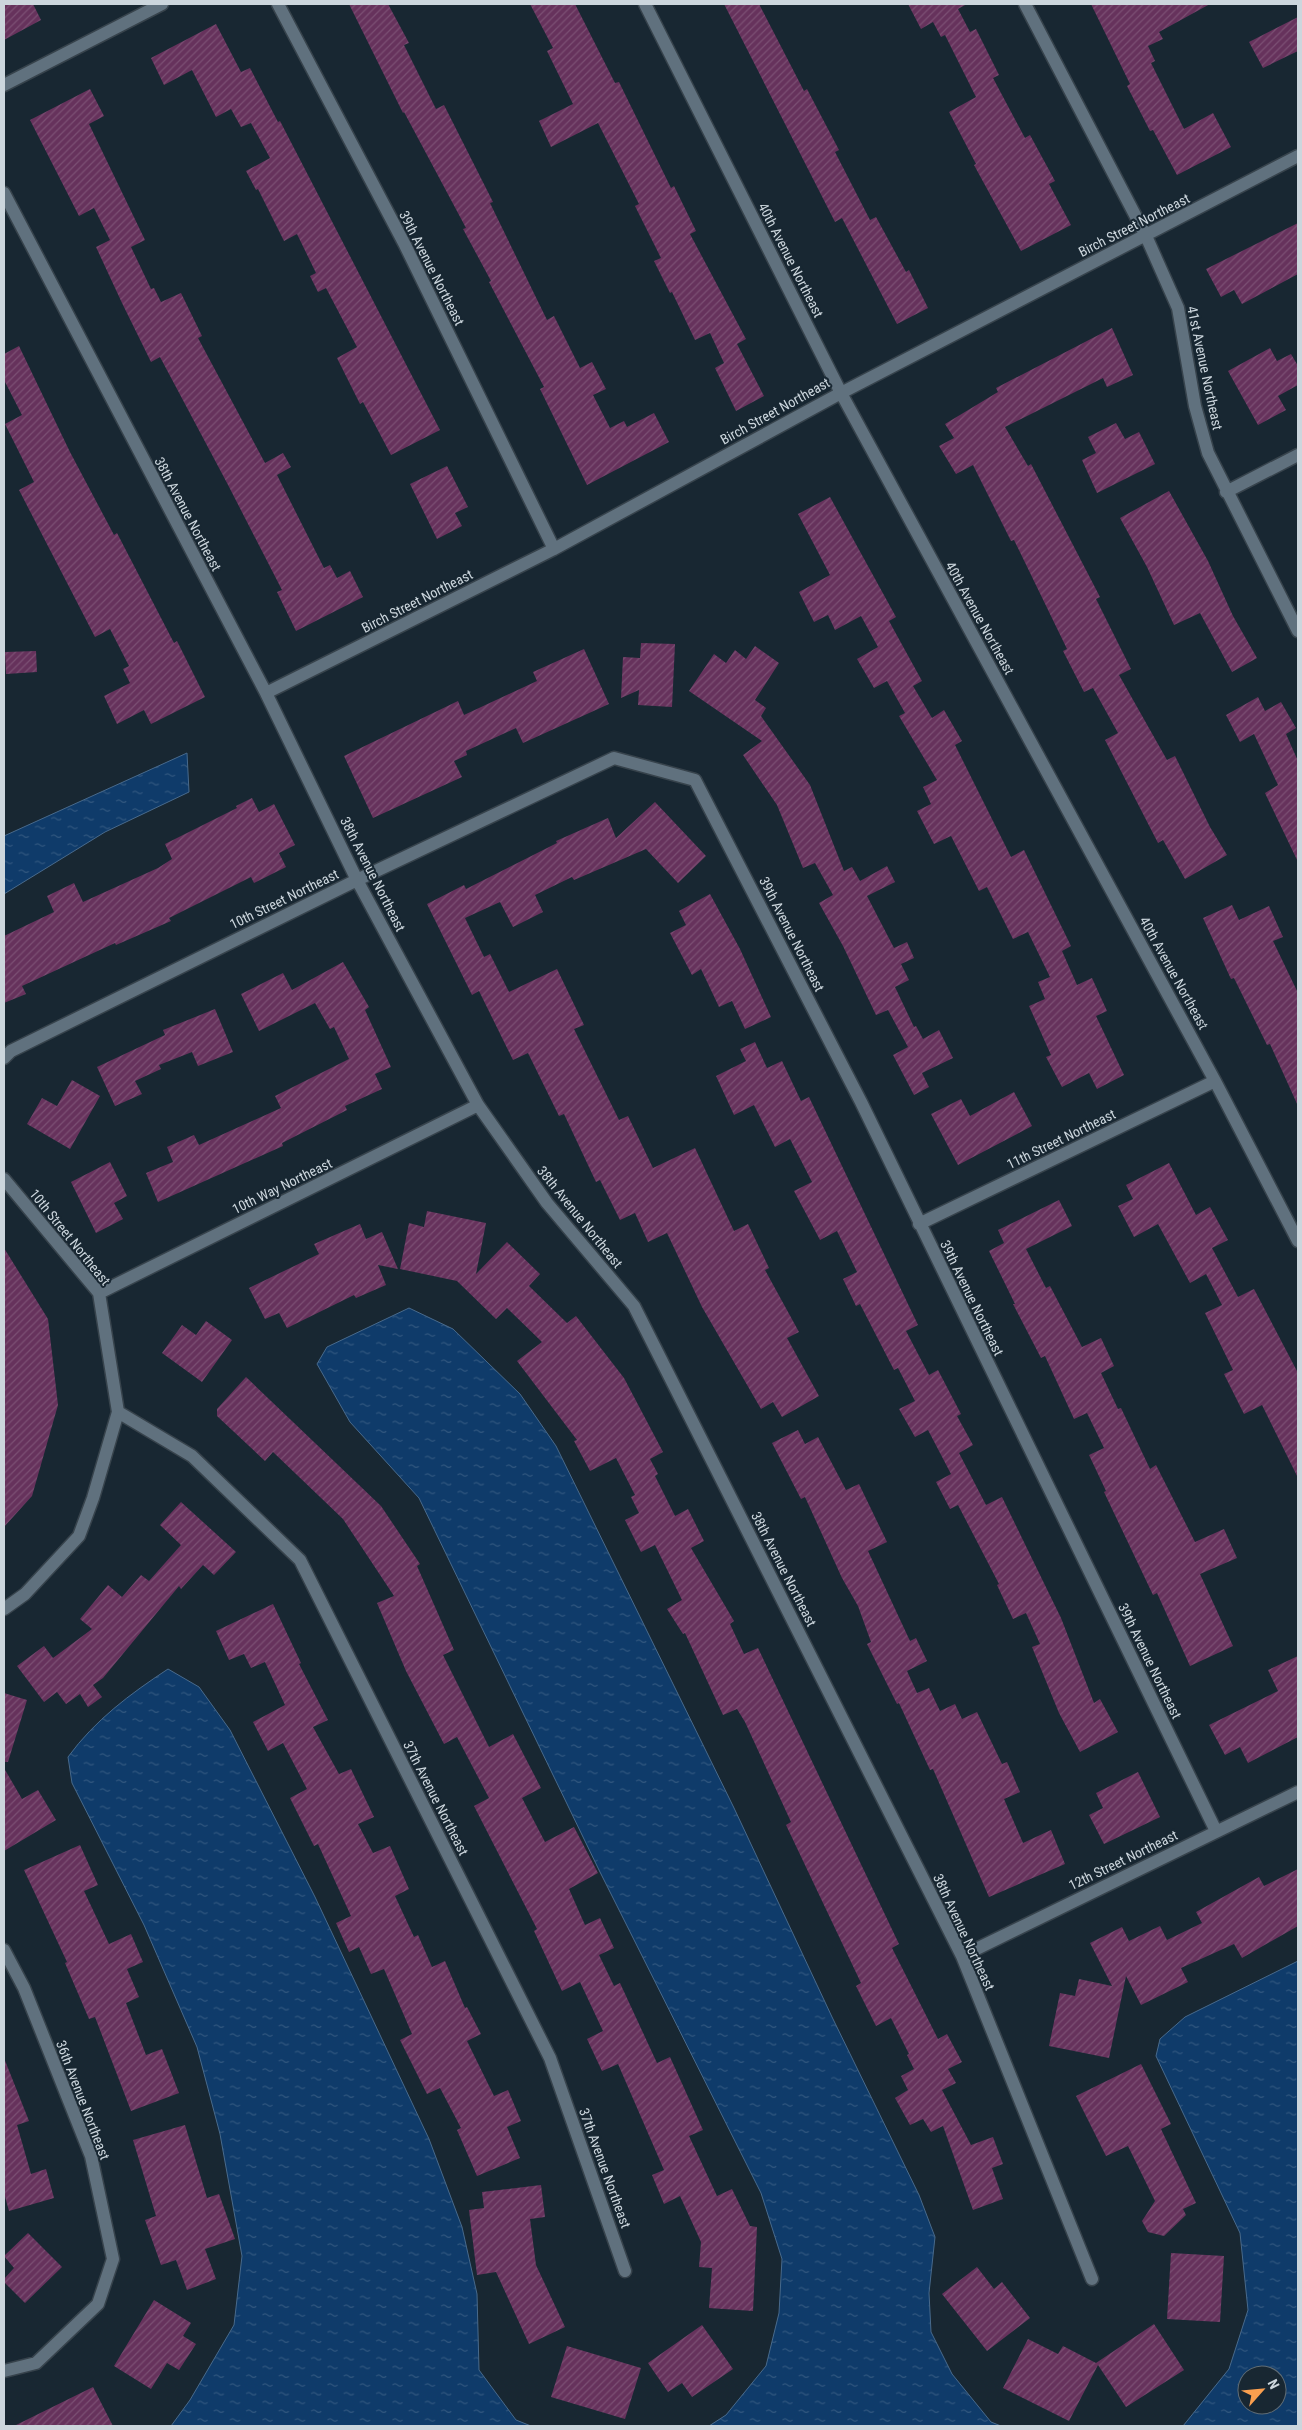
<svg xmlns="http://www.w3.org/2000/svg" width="1302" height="2430" viewBox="0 0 1302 2430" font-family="'Roboto Condensed',sans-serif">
  <defs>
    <pattern id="water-ripples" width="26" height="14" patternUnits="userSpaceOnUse" patternTransform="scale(1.25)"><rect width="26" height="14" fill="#0f3b6a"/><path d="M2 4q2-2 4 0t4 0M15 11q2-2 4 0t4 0" fill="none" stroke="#31577f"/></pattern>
    <pattern id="building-hatch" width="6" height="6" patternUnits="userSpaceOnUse" patternTransform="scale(1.25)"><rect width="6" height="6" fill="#66325c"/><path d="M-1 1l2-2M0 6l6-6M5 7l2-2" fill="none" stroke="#7b4f73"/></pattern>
  </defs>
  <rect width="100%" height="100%" fill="#182732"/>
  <!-- water -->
  <path fill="url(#water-ripples)" stroke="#486a8c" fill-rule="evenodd" d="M187 753 189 792 105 832 4 894V836Z
    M409 1308 453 1329 520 1394 556 1446 734 1808 832 2017 919 2195 935 2237 929 2293 931 2332 952 2374 991 2422 1001 2426H709L726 2415 766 2366 779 2313 782 2259 761 2193 599 1870 419 1498 350 1422 317 1364 327 1347Z
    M168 1669 199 1687 230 1730 315 1897 429 2139 462 2227 477 2294 479 2370 516 2420 531 2426H171L190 2400 234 2325 242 2256 220 2134 197 2047 144 1925 72 1783 68 1757C95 1720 130 1694 168 1669Z
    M1298 1961V2426H1183L1229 2369 1248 2310 1240 2233 1156 2056 1160 2039 1185 2017ZM1247 2375H1277V2405H1247Z"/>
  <!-- building -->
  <path fill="url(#building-hatch)" d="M4 4H33L41 20 4 40Z
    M349 4H388L409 43 404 45 436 109 444 105 493 202 490 203 547 320 554 316 580 368 592 362 606 389 593 395 610 428 624 421 627 427 654 413 669 442 587 485 540 389 544 387 489 282 491 281 463 229 466 228 404 112 403 113Z
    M530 4H575L615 83 619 82 671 188 674 186 696 231 690 234 746 339 737 344 764 396 736 411 715 368 724 363 710 333 695 340 672 292 670 293 654 261 661 258 635 206 639 204 598 123 551 147 539 121 573 104 547 51 553 48Z
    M724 4H759L804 91 807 89 839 150 835 152 870 220 876 217 906 272 909 270 928 308 897 324 842 218 835 222Z
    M908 4H967L958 9 970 32 976 29 999 75 993 78 1025 138 1030 135 1055 181 1049 184 1071 225 1021 251 974 165 976 164 949 112 976 97 945 35 941 37 933 22 921 29Z
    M1091 4H1210L1159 32 1163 39 1148 46 1155 61 1151 63 1184 129 1213 113 1231 147 1177 175 1153 130 1150 131 1127 86 1130 84Z
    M1298 17V51L1263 68 1249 42Z
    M216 24 241 72 250 68 278 122 280 121 440 430 391 455 363 402 360 404 337 358 357 347 326 288 318 292 310 276 316 273 297 234 284 241 258 189 256 190 246 171 270 158 251 123 241 127 231 109 216 117 192 70 164 85 151 58Z
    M90 89 104 116 89 124 145 240 131 247 151 289 154 288 161 302 181 293 202 336 198 338 265 463 283 453 291 467 277 475 324 568 330 565 337 578 350 571 363 597 296 631 277 592 282 590 227 483 160 357 151 362 122 303 96 247 110 240 94 208 79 216 30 120Z
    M1298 223V274L1242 304 1234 290 1221 297 1206 269Z
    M1112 328 1133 375 1107 387 1103 378 1005 427 1028 466 1031 464 1100 597 1096 599 1131 669 1119 675 1167 760 1175 756 1210 827 1227 855 1185 879 1163 840 1158 843 1105 740 1118 733 1093 688 1084 692 1063 651 1067 649 1014 540 1011 541 973 465 956 474 939 446 954 438 945 424 998 392 996 388Z
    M19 346 70 452 114 535 117 533 174 643 177 641 205 697 151 724 144 710 117 724 104 696 130 683 123 669 129 666 110 629 95 637 19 490 34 482 5 424 22 415 4 380V354Z
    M1270 348 1277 361 1291 354 1298 366V385L1278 396 1286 410 1258 425 1228 371Z
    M1116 423 1125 439 1139 432 1155 464 1097 493 1082 460 1096 453 1088 437Z
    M447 466 468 507 455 513 462 526 437 539 410 484Z
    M1169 491 1208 561 1233 616 1257 658 1232 672 1200 613 1174 625 1147 567 1120 518Z
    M830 497 896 617 889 621 922 681 913 686 932 718 944 710 962 741 955 745 1011 857 1024 850 1071 946 1062 951 1077 985 1092 978 1107 1011 1096 1016 1124 1075 1097 1089 1089 1073 1062 1087 1046 1057 1051 1055 1029 1006 1045 999 1038 982 1050 977 1028 932 1013 939 987 887 979 891 951 836 934 844 917 811 931 804 923 787 937 780 899 716 905 713 887 681 874 688 857 659 878 647 861 616 835 630 828 615 814 622 799 592 830 575 798 514Z
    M641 643 675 644 672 707 638 705 639 690 621 698 623 657 640 658Z
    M755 646 779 663 755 700 766 708 761 716 810 785 844 871 852 867 860 881 887 866 895 882 867 896 894 948 907 942 914 958 901 964 909 980 895 987 914 1027 916 1026 923 1039 939 1030 953 1058 922 1073 929 1087 914 1095 893 1055 908 1047 888 1010 876 1015 843 946 819 903 833 895 815 863 803 868 777 805 743 755 762 741 689 691 714 654 726 663 735 650 746 659Z
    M584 649 609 704 523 743 516 728 466 751 467 755 454 761 462 777 373 818 344 756 458 701 464 715 537 681 533 672Z
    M36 651 37 672 6 674 5 652Z
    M1258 697 1265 711 1281 702 1296 728 1286 734 1298 761V862L1265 793 1278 785 1254 734 1240 742 1226 715Z
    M252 798 259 812 274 804 295 845 279 853 286 867 254 883 251 877 169 918 171 921 116 945 115 943 22 986 26 994 4 1003V936L54 912 47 896 74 883 83 902 158 868 172 859 165 844 237 808 236 806Z
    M655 802 706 856 678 883 646 849 574 880 572 877 535 895 543 912 513 927 500 902 465 918 484 957 490 954 509 992 557 969 584 1025 574 1029 619 1120 628 1116 653 1168 695 1148 734 1231 748 1224 769 1268 765 1270 799 1332 787 1338 819 1396 782 1417 773 1402 761 1409 702 1307 667 1233 648 1242 635 1213 620 1220 600 1180 596 1182 564 1114 559 1116 528 1053 513 1060 479 991 472 995 427 904 464 885 466 889 557 843 556 841 608 818 616 838Z
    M710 894 740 949 771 1017 745 1029 732 1001 719 1007 701 969 692 975 670 933 686 925 679 911Z
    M1232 905 1239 920 1269 906 1283 937 1273 941 1298 993V1106L1270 1044 1267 1045 1234 978 1231 979 1203 918Z
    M343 962 369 1007 365 1010 391 1067 375 1074 382 1089 345 1106 347 1110 282 1143 283 1146 158 1202 146 1173 173 1162 167 1147 194 1135 199 1145 281 1108 275 1096 349 1059 334 1027 330 1029 315 1003 259 1031 241 994 283 973 292 990Z
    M215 1009 233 1052 198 1066 192 1052 159 1065 161 1069 135 1081 142 1094 115 1106 97 1067 165 1035 163 1030Z
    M755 1042 767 1068 782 1061 801 1101 809 1097 918 1325 906 1331 929 1375 938 1370 961 1414 957 1416 973 1445 959 1453 986 1505 1002 1497 1061 1618 1094 1703 1100 1699 1118 1732 1080 1752 1059 1713 1032 1647 1040 1644 1026 1613 1013 1619 997 1585 999 1584 958 1505 950 1509 936 1482 951 1474 928 1430 915 1437 899 1409 915 1401 898 1368 894 1370 860 1304 856 1306 843 1279 857 1272 837 1231 820 1240 794 1191 812 1182 790 1139 775 1147 754 1105 734 1115 716 1076 746 1061 740 1049Z
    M72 1080 100 1096 70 1149 27 1124 42 1098 57 1106Z
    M1014 1092 1032 1126 958 1165 931 1114 961 1099 970 1116Z
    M110 1162 127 1196 114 1203 123 1219 96 1233 71 1182Z
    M1169 1163 1196 1215 1210 1207 1228 1240 1212 1248 1238 1297 1254 1289 1298 1373V1478L1262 1405 1244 1414 1224 1374 1233 1370 1205 1313 1222 1305 1206 1274 1190 1283 1158 1224 1134 1237 1118 1206 1133 1199 1126 1185Z
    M1059 1200 1072 1226 1026 1249 1046 1288 1050 1286 1082 1347 1101 1338 1114 1366 1101 1373 1118 1409 1121 1408 1150 1469 1156 1465 1195 1542 1224 1529 1237 1558 1200 1574 1233 1646 1190 1666 1157 1593 1153 1595 1104 1492 1106 1491 1089 1455 1104 1448 1087 1413 1074 1419 1045 1356 1041 1358 1013 1304H1015L989 1251 1004 1243 998 1230Z
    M427 1211 486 1223 476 1274 507 1242 540 1274 529 1286 567 1323 576 1316 624 1378 663 1452 650 1459 658 1474 655 1476 675 1516 688 1509 704 1541 691 1548 734 1621 730 1624 744 1654 758 1648 899 1944 892 1948 938 2039 947 2034 962 2062 948 2069 956 2083 942 2090 971 2145 993 2137 1003 2164 992 2168 1003 2199 973 2210 943 2126 931 2132 923 2119 910 2125 895 2098 908 2090 901 2076 914 2069 907 2055 909 2054 891 2018 876 2026 856 1986 861 1983 786 1825 791 1822 745 1722 737 1709 723 1715 685 1633 683 1634 667 1609 682 1600 655 1545 641 1552 625 1520 639 1513 631 1497 635 1495 616 1458 590 1471 574 1441 577 1440 517 1361 542 1342 507 1308 496 1319 457 1281 400 1269 409 1223 424 1227Z
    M360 1224 366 1239 382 1232 398 1269 378 1265 386 1285 356 1298 354 1295 287 1328 279 1313 265 1319 249 1288 319 1254 314 1244Z
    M4 1248 48 1319 58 1405 32 1496 4 1527Z
    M206 1321 232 1340 202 1382 162 1353 182 1325 196 1335Z
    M246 1377 381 1506 420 1564 417 1566 454 1650 443 1655 489 1747 513 1734 541 1788 522 1798 545 1842 574 1827 598 1873 569 1889 585 1925 600 1918 614 1948 599 1955 614 1986 620 1983 657 2063 670 2057 703 2130 689 2136 717 2196 732 2189 750 2226 757 2227 753 2311 709 2308 712 2268 699 2267 701 2242 680 2196 664 2204 652 2175 664 2170 618 2064 602 2071 587 2039 603 2031 580 1982 562 1991 534 1931 537 1929 474 1806 489 1798 457 1737 444 1744 406 1671 377 1603 394 1596 343 1519 273 1452 265 1461 217 1416V1409Z
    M798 1430 805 1444 818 1437 846 1490 859 1484 887 1542 868 1551 910 1641 916 1638 927 1661 907 1671 917 1693 929 1688 940 1711 955 1704 962 1719 977 1712 1002 1764 1007 1762 1020 1792 1004 1799 1023 1843 1051 1830 1065 1864 989 1897 933 1769 930 1770 899 1703 897 1704 867 1644 871 1642 858 1606 842 1578 805 1497 801 1499 772 1443Z
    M181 1502 236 1552 214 1575 203 1565 181 1589 179 1586 103 1678 93 1685 102 1697 88 1707 80 1694 66 1704 57 1692 44 1702 17 1666 44 1646 53 1658 92 1629 80 1619 108 1585 122 1597 141 1575 149 1581 181 1545 160 1525Z
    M273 1604 301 1663 299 1664 328 1720 313 1727 339 1774 351 1769 374 1817 358 1824 373 1853 390 1846 409 1889 395 1896 414 1937 418 1935 432 1967 445 1961 465 2008 467 2007 481 2034 467 2041 494 2096 508 2090 521 2121 507 2127 520 2158 477 2176 457 2130 461 2128 440 2088 427 2094 400 2040 412 2034 384 1969 371 1974 359 1947 349 1952 336 1923 351 1916 318 1844 314 1846 290 1798 307 1789 283 1743 268 1751 253 1722 285 1705 265 1662 251 1668 244 1654 229 1660 216 1631Z
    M1298 1656V1737L1248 1763 1240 1747 1225 1755 1209 1725 1278 1691 1268 1670Z
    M4 1693 27 1700 8 1762H4Z
    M4 1768 22 1799 38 1790 56 1820 4 1851Z
    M1138 1772 1160 1817 1104 1844 1089 1815 1103 1808 1096 1793Z
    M80 1845 98 1885 84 1891 109 1944 131 1934 143 1962 127 1969 139 1997 126 2003 146 2055 162 2049 179 2093 131 2111 95 2017 89 2019 65 1963 67 1962 24 1870Z
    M1298 1869V1926L1242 1958 1234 1944 1181 1968 1188 1982 1141 2005 1126 1976 1109 2058 1049 2046 1060 1993 1075 1996 1079 1979 1112 1986 1090 1943 1122 1927 1129 1941 1160 1926 1167 1940 1202 1923 1196 1912 1259 1877 1264 1886Z
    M4 2058 29 2121 17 2125 31 2174 46 2169 54 2198 9 2211 4 2193Z
    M1141 2064 1171 2124 1161 2129 1196 2203 1183 2209 1186 2215 1164 2236 1148 2232 1142 2221 1155 2201 1128 2146 1106 2156 1076 2096Z
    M185 2125 207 2198 219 2194 235 2239 205 2249 216 2279 187 2290 176 2260 161 2265 145 2220 156 2216 133 2140Z
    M541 2185 545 2217 530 2219 536 2265 565 2327 529 2344 496 2272 477 2275 469 2210 484 2208 482 2192Z
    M28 2233 62 2267 25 2303 4 2282V2279L14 2268 4 2256Z
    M1171 2253 1224 2256 1220 2322 1167 2319Z
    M977 2267 994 2289 1002 2282 1030 2318 987 2351 942 2294Z
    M154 2300 191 2323 183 2336 196 2344 179 2370 167 2363 151 2389 114 2366Z
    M1154 2324 1184 2370 1126 2407 1098 2365 1069 2421 1003 2388 1028 2339 1058 2354 1063 2346 1096 2363Z
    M702 2325 733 2369 692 2397 682 2383 668 2392 648 2363Z
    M567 2346 641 2368 625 2419 551 2397Z
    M93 2387 113 2426H14Z"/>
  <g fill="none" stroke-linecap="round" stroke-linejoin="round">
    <defs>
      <path id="minor" d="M278 4 405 245 554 549
        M645 4 841 393 1215 1081 1298 1241
        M1025 4 1146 236 1178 308 1195 406 1208 453 1298 631
        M4 85 162 4
        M4 193 266 693 357 880 478 1105 547 1203 634 1306 962 1956 1092 2279
        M1226 492 1298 455
        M266 693 554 549 841 393 1298 156
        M4 1058 11 1051 357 880 614 758 695 780 861 1102 1216 1831
        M4 1179 99 1293 118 1412 93 1498 79 1536 25 1594 4 1609
        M919 1224 1215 1081
        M99 1293 478 1105
        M118 1412 192 1456 300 1560 550 2058 625 2271
        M4 1950 24 1988 91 2156 113 2259 98 2304 36 2363 4 2371
        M962 1956 1298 1792"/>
    </defs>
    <!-- minor casing -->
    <use href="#minor" stroke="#37434c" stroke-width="15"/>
    <!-- minor -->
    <use href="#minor" stroke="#60717e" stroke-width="12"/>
  </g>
  <g text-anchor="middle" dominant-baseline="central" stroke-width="4" stroke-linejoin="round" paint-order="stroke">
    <!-- street labels -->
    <g font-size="14" fill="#ccd6dd" stroke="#182732">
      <text transform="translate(1134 225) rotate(-27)">Birch Street Northeast</text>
      <text transform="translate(791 260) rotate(63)">40th Avenue Northeast</text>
      <text transform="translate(432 268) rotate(63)">39th Avenue Northeast</text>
      <text transform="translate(1205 368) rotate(78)">41st Avenue Northeast</text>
      <text transform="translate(775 411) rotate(-29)">Birch Street Northeast</text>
      <text transform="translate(188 514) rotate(62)">38th Avenue Northeast</text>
      <text transform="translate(417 601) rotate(-27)">Birch Street Northeast</text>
      <text transform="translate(980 618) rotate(61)">40th Avenue Northeast</text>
      <text transform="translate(373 874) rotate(63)">38th Avenue Northeast</text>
      <text transform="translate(284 899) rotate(-26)">10th Street Northeast</text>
      <text transform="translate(792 934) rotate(63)">39th Avenue Northeast</text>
      <text transform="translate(1174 973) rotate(61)">40th Avenue Northeast</text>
      <text transform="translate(1061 1139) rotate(-26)">11th Street Northeast</text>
      <text transform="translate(282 1186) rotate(-26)">10th Way Northeast</text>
      <text transform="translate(580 1217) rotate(51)">38th Avenue Northeast</text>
      <text transform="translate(70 1237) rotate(51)">10th Street Northeast</text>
      <text transform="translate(972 1298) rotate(64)">39th Avenue Northeast</text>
      <text transform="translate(784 1569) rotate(63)">38th Avenue Northeast</text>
      <text transform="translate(1150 1661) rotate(64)">39th Avenue Northeast</text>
      <text transform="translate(436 1798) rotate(63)">37th Avenue Northeast</text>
      <text transform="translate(1123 1860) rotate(-26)">12th Street Northeast</text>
      <text transform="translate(964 1932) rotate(65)">38th Avenue Northeast</text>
      <text transform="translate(83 2100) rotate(69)">36th Avenue Northeast</text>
      <text transform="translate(605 2168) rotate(70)">37th Avenue Northeast</text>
    </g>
  </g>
  <!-- border -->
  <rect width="1302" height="2430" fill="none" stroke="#ccd6dd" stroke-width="10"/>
  <!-- north arrow -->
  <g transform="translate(1262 2390) rotate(63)"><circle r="24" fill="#182732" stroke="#606d76"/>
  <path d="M0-4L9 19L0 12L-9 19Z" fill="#fa9f4f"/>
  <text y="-8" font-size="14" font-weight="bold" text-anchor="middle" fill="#ccd6dd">N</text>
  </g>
</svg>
